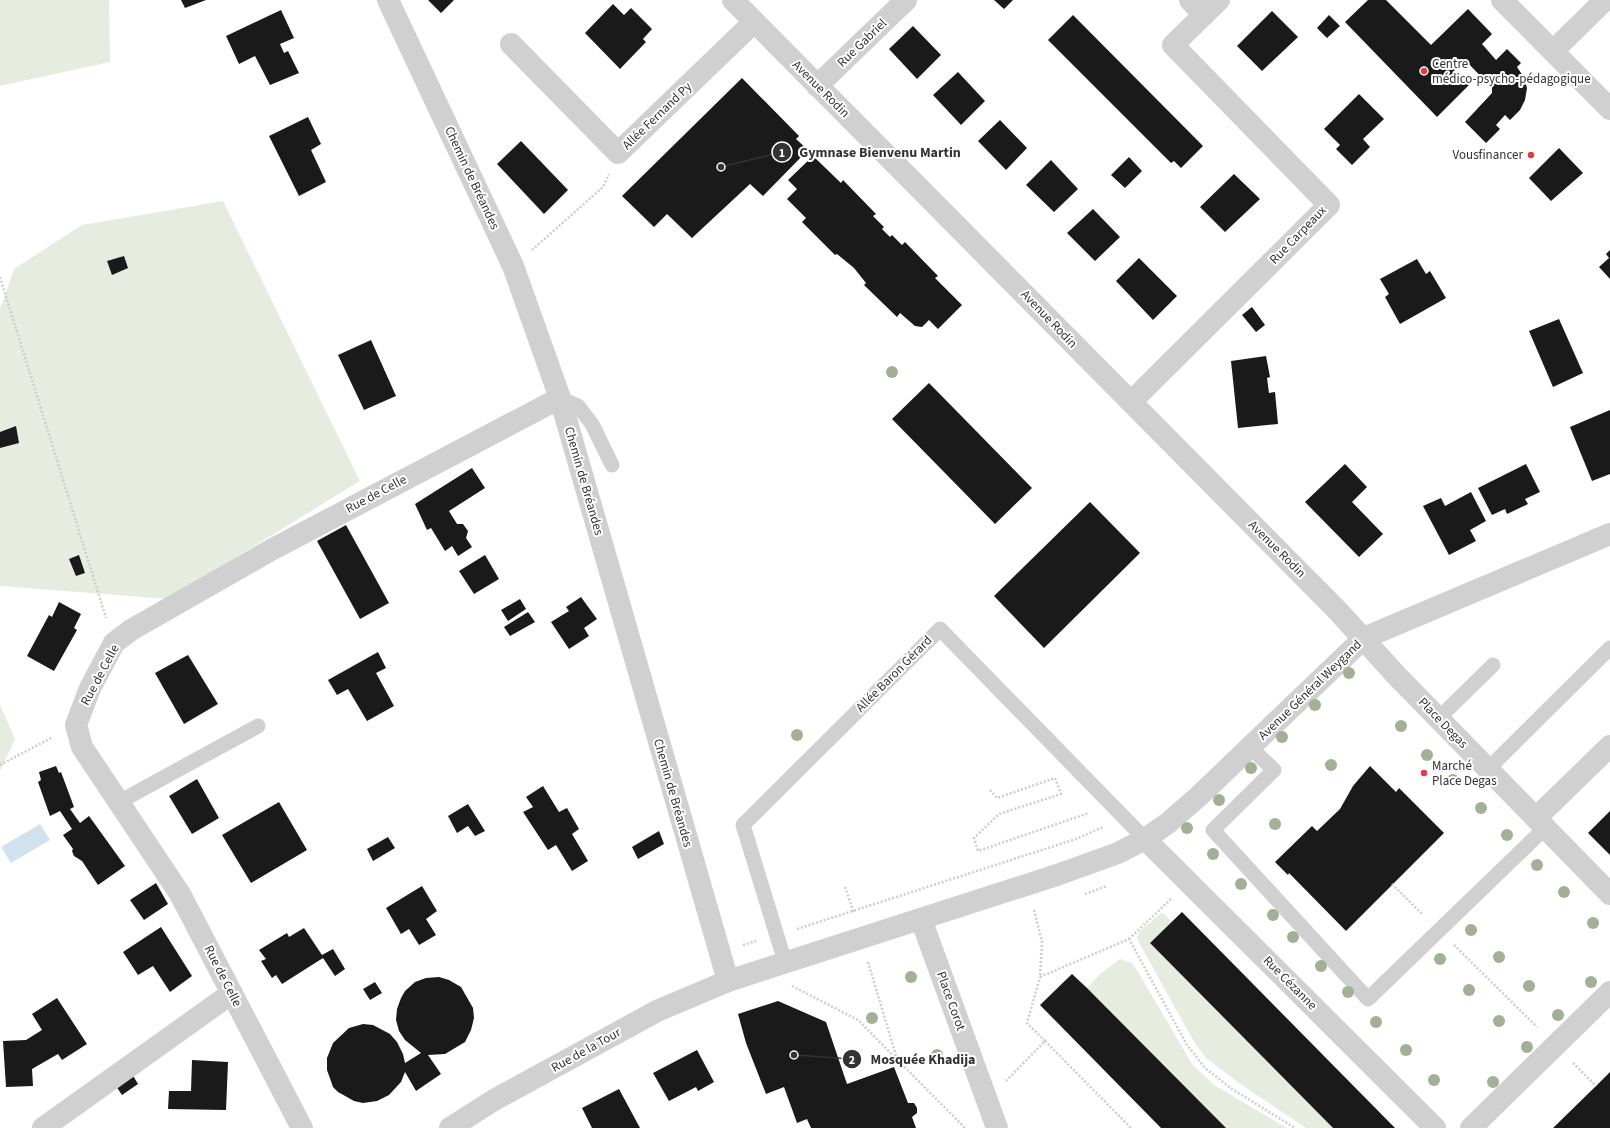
<svg xmlns="http://www.w3.org/2000/svg" width="1610" height="1128" viewBox="0 0 1610 1128" font-family="'Source Sans 3',sans-serif">
  <rect width="100%" height="100%" fill="#fff"/>
  <!-- green -->
  <path fill="#e6ecdf" d="M0 0H109L110 62 0 86Z
    M223 201 360 481 168 599 0 586V309L14 269 82 225Z
    M0 705 15 739 0 771Z
    M1162 912 1172 922 1150 943 1333 1128H1306L1236 1081 1206 1058 1194 1042 1137 939 1139 932Z
    M1120 959 1132 963 1137 970 1192 1064 1214 1085 1287 1128H1226L1087 988 1101 973Z"/>
  <!-- water -->
  <path fill="#cfe2ee" d="M40 824 50 840 11 863 1 847Z"/>
  <!-- building -->
  <path fill="#1a1a1a" d="M181 0H206L185 8Z
    M428 0H454L441 13Z
    M994 0H1013L1004 9Z
    M1368 0H1386L1431 45 1468 9 1492 34 1482 44 1496 60 1507 49 1521 63 1517 67 1523 76 1527 88 1525 100 1520 110 1510 120 1505 115 1496 125 1500 129 1486 143 1465 122 1492 93V88L1465 60 1454 70 1469 85 1437 117 1345 22Z
    M613 4 624 15 631 8 652 29 643 39 646 42 620 69 585 33Z
    M281 10 294 38 280 44 284 53 288 51 299 73 270 85 255 56 239 64 226 36Z
    M1272 11 1298 37 1262 71 1237 46Z
    M1073 15 1203 146 1181 168 1174 161 1171 163 1048 40Z
    M1329 15 1340 26 1327 38 1317 28Z
    M913 26 941 55 917 79 889 49Z
    M958 72 985 101 961 125 933 95Z
    M742 78 799 136 796 139 808 150 763 196 750 184 692 238 667 214 654 227 622 196Z
    M1359 94 1384 119 1363 139 1370 147 1352 165 1336 149 1340 145 1324 129Z
    M308 117 321 144 311 150 326 182 299 196 269 136Z
    M1000 120 1027 148 1006 170 978 141Z
    M521 141 568 190 544 214 497 164Z
    M1559 148 1583 173 1551 201 1529 178Z
    M813 156 841 183 843 180 876 214 873 216 884 227 882 229 890 237 892 235 902 245 905 242 938 276 935 278 962 305 938 329 929 320 922 327 915 326 900 313 897 317 864 285 866 283 854 268 837 254 835 255 802 222 806 218 787 199 797 189 788 180Z
    M1129 157 1142 171 1125 188 1111 175Z
    M1051 160 1078 189 1054 212 1026 185Z
    M1234 174 1260 199 1225 232 1200 207Z
    M1093 209 1120 237 1095 261 1067 233Z
    M1610 250V279L1599 267 1609 258 1606 254Z
    M124 256 128 268 112 275 107 261Z
    M1139 258 1177 296 1153 320 1116 281Z
    M1417 259 1426 274 1430 271 1446 298 1400 324 1385 297 1389 294 1380 279Z
    M1252 307 1265 325 1256 332 1242 315Z
    M1559 319 1583 373 1553 387 1529 331Z
    M371 340 396 396 364 410 338 355Z
    M1266 356 1270 377 1267 378 1269 393 1275 392 1278 424 1238 428 1231 361Z
    M929 383 1032 488 995 524 892 419Z
    M1610 410V474L1592 481 1570 427Z
    M16 426 19 443 0 448V432Z
    M1345 464 1367 487 1352 502 1383 534 1359 557 1305 502Z
    M1526 464 1540 492 1525 499 1528 504 1507 514 1505 509 1492 515 1478 488Z
    M472 468 485 488 449 511 457 524H463L468 531 466 538 472 547 458 556 452 546 445 551 431 528 427 530 415 504Z
    M1471 492 1486 521 1470 530 1476 541 1449 555 1423 506 1441 498 1445 506Z
    M1090 502 1140 553 1044 648 994 596Z
    M346 525 389 603 360 619 317 541Z
    M79 555 85 573 76 576 69 559Z
    M485 555 499 579 474 594 459 571Z
    M581 597 597 619 584 628 589 636 569 649 551 622 569 611 566 607Z
    M520 599 526 609 508 621 501 610Z
    M59 602 81 614 74 628 77 630 54 671 27 656 49 615 52 617Z
    M528 612 535 622 510 636 504 627Z
    M378 652 386 668 376 673 394 706 367 721 348 689 337 695 328 680Z
    M188 655 218 704 184 724 155 673Z
    M56 766 59 773 61 772 74 807 70 809 80 823 89 816 125 866 98 885 82 861 74 856 72 851 73 849 63 835 72 829 60 811 50 816 38 782 41 780 39 772Z
    M1370 766 1396 792 1399 788 1444 833 1346 931 1289 873 1288 875 1275 862 1312 826 1317 831 1340 809 1353 786Z
    M197 779 219 818 192 834 169 796Z
    M543 786 559 812 567 808 579 829 572 834 588 861 572 871 556 845 548 850 523 812 533 807 526 797Z
    M279 802 307 850 251 883 222 835Z
    M468 804 485 831 475 836 468 826 457 833 448 816Z
    M1610 811V855L1588 833Z
    M659 831 664 844 638 859 632 847Z
    M388 837 395 848 373 861 367 849Z
    M156 883 168 904 144 920 130 900Z
    M422 886 437 911 426 919 436 935 419 945 409 929 401 934 386 908Z
    M1182 912 1395 1128H1333L1150 943Z
    M161 927 192 976 170 992 153 966 138 975 123 952Z
    M304 928 322 955 333 949 345 969 335 976 323 958 282 984 276 975 272 978 261 961 266 959 259 950 287 933 289 937Z
    M1072 974 1087 988 1226 1128H1161L1040 1005Z
    M439 977 449 980 461 987 473 1008 474 1018 471 1030 465 1042 445 1054 428 1055 441 1074 416 1091 405 1072 401 1082 389 1095 377 1101 363 1103 354 1101 338 1092 333 1087 327 1070V1058L333 1043 349 1028 363 1024 373 1025 390 1034 397 1042 403 1054 405 1063 421 1053 405 1040 399 1031 396 1020 397 1009 401 998 405 991 415 982 426 978Z
    M375 982 382 993 370 1000 363 989Z
    M57 998 87 1044 62 1060 58 1054 32 1069 33 1086 6 1087 3 1041 26 1040 42 1030 32 1014Z
    M778 1001 826 1022 847 1084 894 1067 908 1103H914L917 1108V1113L912 1117 916 1128H811L807 1119 797 1123 784 1087 766 1094 746 1043 738 1014Z
    M697 1050 714 1082 698 1091 696 1087 669 1101 653 1073Z
    M192 1060 228 1062 226 1110 168 1109 169 1091H191Z
    M1610 1072V1128H1553L1596 1086Z
    M132 1074 138 1084 122 1095 116 1086Z
    M619 1089 640 1128H592L582 1108Z"/>
  <g fill="none" stroke-linecap="round" stroke-linejoin="round">
    <!-- path -->
    <path stroke="#cdcdcd" stroke-width="2.5" stroke-dasharray="2 2" stroke-linecap="butt" d="M532 250 603 187 609 174
      M0 277 106 618
      M0 765 53 737
      M990 790 997 798 1055 778 1061 794 999 814 974 838 978 851 1089 813
      M1392 884 1423 915
      M845 887 854 913
      M1085 894 1107 886
      M1034 910 1042 942 1040 977 1129 939 1187 1045 1205 1068 1232 1089 1295 1128
      M797 929 1076 839 1103 827
      M1129 939 1171 899
      M743 945 756 941
      M1454 945 1537 1027
      M868 962 897 1059
      M792 986 858 1020 965 1128
      M1045 1041 1131 1128
      M1573 1063 1596 1086
      M1006 1081 1045 1041 1027 1023 1040 977"/>
    <!-- service -->
    <path stroke="#d0d0d0" stroke-width="15" d="M560 398 578 406 592 424 612 465
      M1439 718 1493 665
      M1250 747 1274 770 1213 830 1368 999 1545 828
      M1488 769 1610 648
      M119 802 258 726
      M785 962 743 825 940 629 1145 839"/>
    <!-- minor -->
    <path stroke="#d0d0d0" stroke-width="22" d="M388 0 513 266 560 398 728 981
      M733 0 1338 611 1396 675 1610 894
      M1190 0 1204 15
      M1502 0 1610 109
      M511 44 618 153 754 22
      M1553 51 1605 0
      M817 86 906 0
      M1131 402 1329 205 1173 45 1219 0
      M1536 818 1610 746
      M1145 839 1435 1128
      M921 919 997 1128
      M43 1128 232 993
      M302 1128 180 894 82 747 76 725 90 688 114 643 131 630 271 550 560 398
      M1471 1128 1610 992"/>
    <!-- tertiary -->
    <path stroke="#d0d0d0" stroke-width="22" d="M450 1128 494 1100 657 1011 728 981 1057 875 1118 853 1145 839 1168 823 1199 796 1364 638 1610 534"/>
  </g>
  <!-- trees -->
  <g fill="#a2b095">
    <circle cx="892" cy="372" r="6"/>
    <circle cx="1349" cy="673" r="6"/>
    <circle cx="1315" cy="705" r="6"/>
    <circle cx="1401" cy="726" r="6"/>
    <circle cx="797" cy="735" r="6"/>
    <circle cx="1282" cy="737" r="6"/>
    <circle cx="1427" cy="755" r="6"/>
    <circle cx="1331" cy="765" r="6"/>
    <circle cx="1251" cy="768" r="6"/>
    <circle cx="1453" cy="780" r="6"/>
    <circle cx="1219" cy="800" r="6"/>
    <circle cx="1481" cy="808" r="6"/>
    <circle cx="1275" cy="824" r="6"/>
    <circle cx="1187" cy="828" r="6"/>
    <circle cx="1507" cy="835" r="6"/>
    <circle cx="1213" cy="854" r="6"/>
    <circle cx="1537" cy="865" r="6"/>
    <circle cx="1241" cy="884" r="6"/>
    <circle cx="1564" cy="892" r="6"/>
    <circle cx="1273" cy="915" r="6"/>
    <circle cx="1593" cy="923" r="6"/>
    <circle cx="1471" cy="930" r="6"/>
    <circle cx="1293" cy="937" r="6"/>
    <circle cx="1499" cy="957" r="6"/>
    <circle cx="1440" cy="959" r="6"/>
    <circle cx="1321" cy="966" r="6"/>
    <circle cx="911" cy="977" r="6"/>
    <circle cx="1591" cy="982" r="6"/>
    <circle cx="1529" cy="986" r="6"/>
    <circle cx="1469" cy="990" r="6"/>
    <circle cx="1348" cy="992" r="6"/>
    <circle cx="1558" cy="1015" r="6"/>
    <circle cx="872" cy="1018" r="6"/>
    <circle cx="1499" cy="1021" r="6"/>
    <circle cx="1376" cy="1022" r="6"/>
    <circle cx="1527" cy="1047" r="6"/>
    <circle cx="1406" cy="1050" r="6"/>
    <circle cx="937" cy="1055" r="6"/>
    <circle cx="1434" cy="1080" r="6"/>
    <circle cx="1493" cy="1082" r="6"/>
  </g>
  <!-- markers -->
  <g fill="#e63946" stroke="#fff" stroke-width="1.5">
    <circle cx="1424" cy="71" r="4"/>
    <circle cx="1531" cy="155" r="4"/>
    <circle cx="1424" cy="773" r="4"/>
  </g>
  <g text-anchor="middle" dominant-baseline="central" stroke-width="4" stroke-linejoin="round" paint-order="stroke">
    <!-- street labels -->
    <g font-size="13" fill="#333" stroke="#fff">
      <text transform="translate(862 43) rotate(-44)">Rue Gabriel</text>
      <text transform="translate(821 89) rotate(45)">Avenue Rodin</text>
      <text transform="translate(657 116) rotate(-44)">Allée Fernand Py</text>
      <text transform="translate(472 178) rotate(65)">Chemin de Bréandes</text>
      <text transform="translate(1298 235) rotate(-46)">Rue Carpeaux</text>
      <text transform="translate(1049 319) rotate(46)">Avenue Rodin</text>
      <text transform="translate(584 481) rotate(74)">Chemin de Bréandes</text>
      <text transform="translate(376 494) rotate(-28)">Rue de Celle</text>
      <text transform="translate(1277 549) rotate(45)">Avenue Rodin</text>
      <text transform="translate(894 674) rotate(-45)">Allée Baron Gérard</text>
      <text transform="translate(100 675) rotate(-62)">Rue de Celle</text>
      <text transform="translate(1310 690) rotate(-44)">Avenue Général Weygand</text>
      <text transform="translate(1443 723) rotate(46)">Place Degas</text>
      <text transform="translate(673 793) rotate(74)">Chemin de Bréandes</text>
      <text transform="translate(223 976) rotate(63)">Rue de Celle</text>
      <text transform="translate(1290 983) rotate(45)">Rue Cézanne</text>
      <text transform="translate(951 1001) rotate(70)">Place Corot</text>
      <text transform="translate(586 1050) rotate(-29)">Rue de la Tour</text>
    </g>
    <!-- poi labels -->
    <g font-size="13" fill="#333" stroke="#fff" text-anchor="start">
      <text x="1432" y="64">Centre<tspan x="1432" dy="15">médico-psycho-pédagogique</tspan></text>
      <text x="1523" y="155" text-anchor="end">Vousfinancer</text>
      <text x="1432" y="766">Marché<tspan x="1432" dy="15">Place Degas</tspan></text>
    </g>
  </g>
  <!-- callouts -->
  <path fill="none" stroke="#333" stroke-width="1.5" d="M721 167L782 152M794 1055L852 1059"/>
  <g fill="#333" stroke="#fff" stroke-width="1.5">
    <circle cx="721" cy="167" r="4"/>
    <circle cx="794" cy="1055" r="4"/>
    <circle cx="782" cy="152" r="10"/>
    <circle cx="852" cy="1059" r="10"/>
  </g>
  <g font-size="12" text-anchor="middle" font-weight="bold" fill="#fff">
    <text x="782" y="157">1</text>
    <text x="852" y="1064">2</text>
  </g>
  <g font-size="14" text-anchor="middle" font-weight="bold" fill="#333" stroke="#fff" stroke-width="4" stroke-linejoin="round" paint-order="stroke">
    <text x="880" y="157">Gymnase Bienvenu Martin</text>
    <text x="923" y="1064">Mosquée Khadija</text>
  </g>
</svg>
